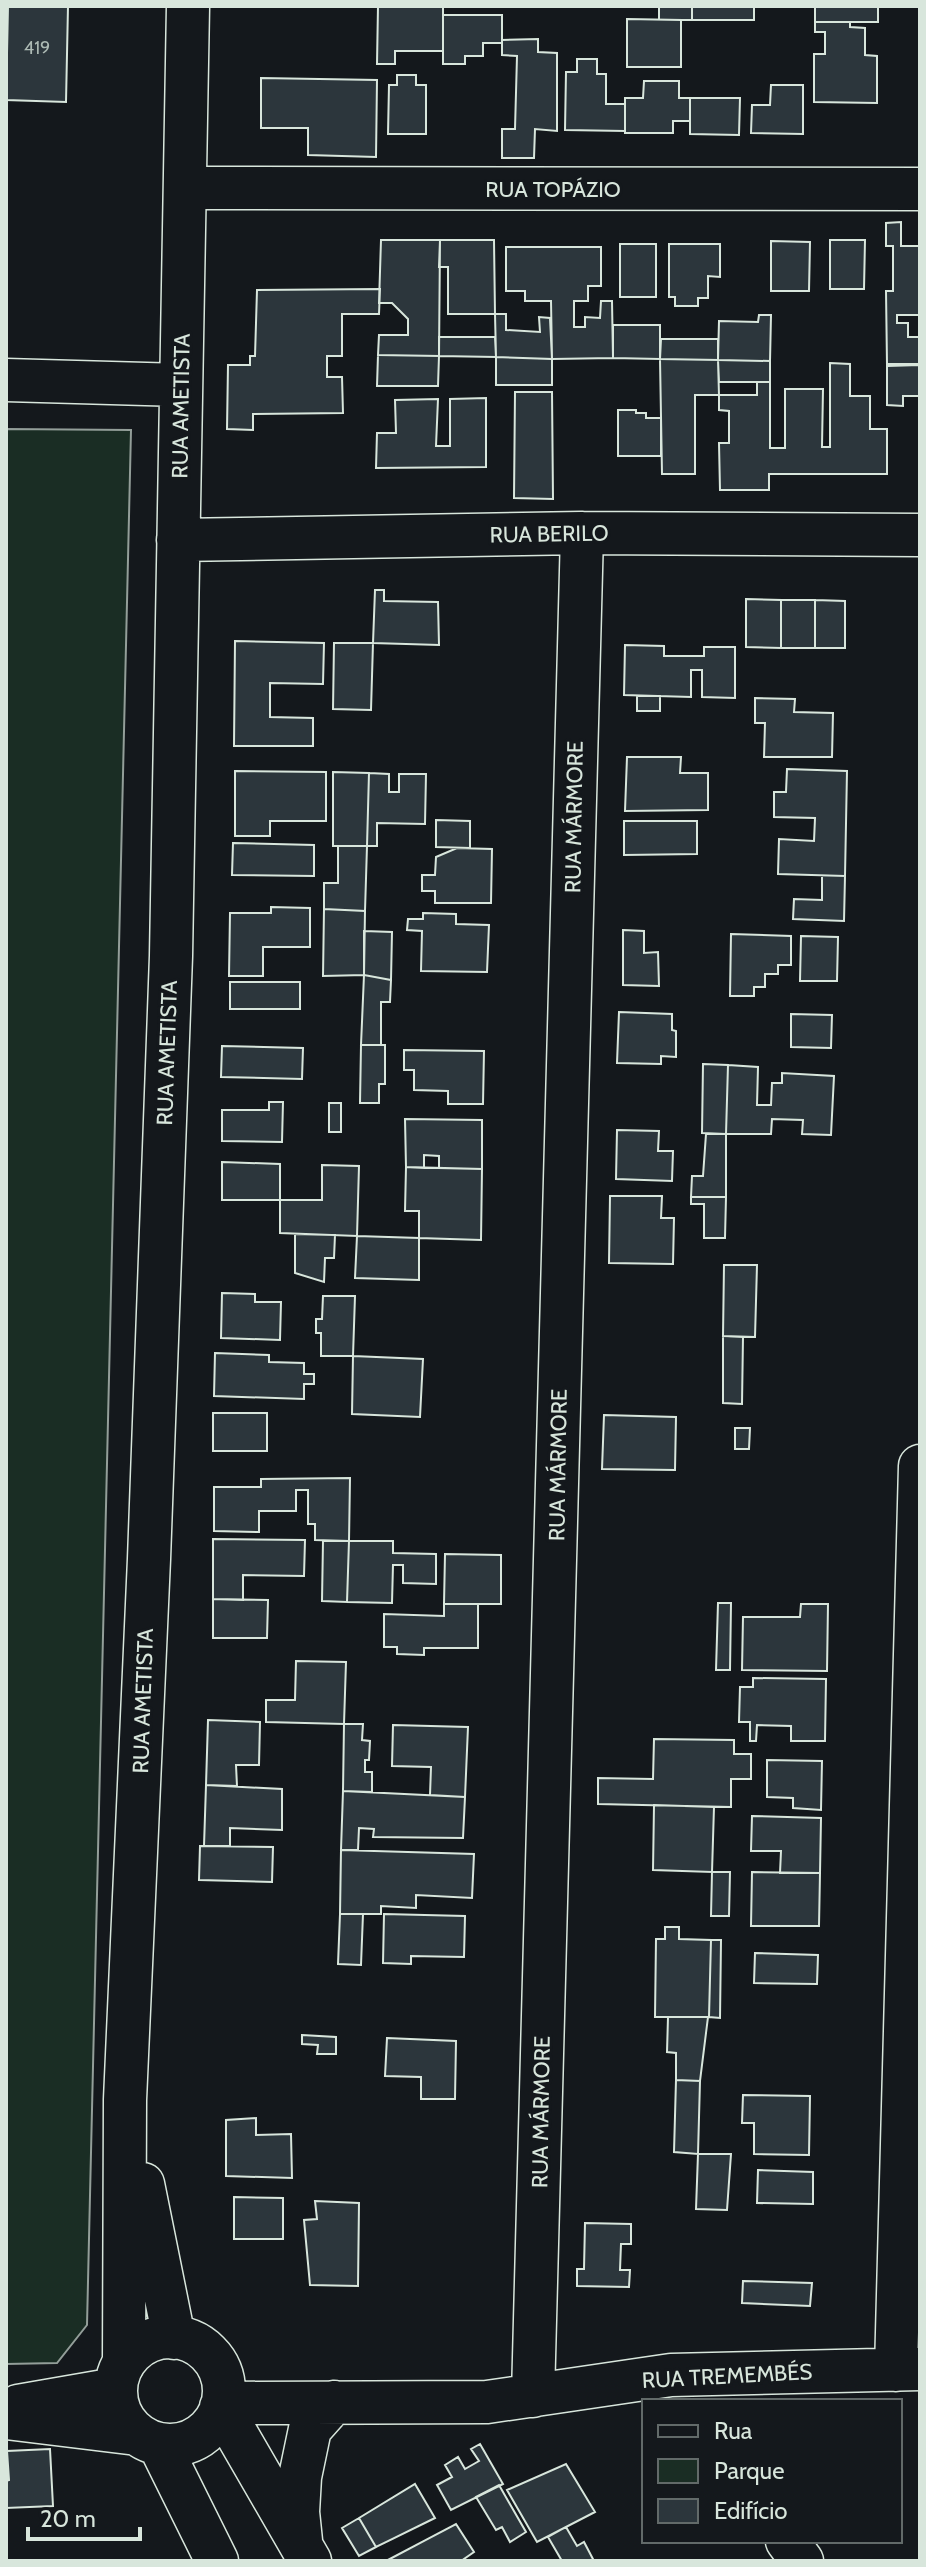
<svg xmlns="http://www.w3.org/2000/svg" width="926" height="2567" viewBox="0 0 926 2567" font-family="Cabin,sans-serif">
  <rect width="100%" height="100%" fill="#14181c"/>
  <!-- green -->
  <path fill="#1a2d24" stroke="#939e99" stroke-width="2" d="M6 429 131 430 87 2325 57 2363 6 2364Z"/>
  <!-- building -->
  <path fill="#2c363c" stroke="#d8e6dc" stroke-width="2" d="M8 6H68L66 102 6 100Z
    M378 6H443V51H395V64H377Z
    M659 6H692V20H659Z
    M692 6H754V20H692Z
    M815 6H878V22H815Z
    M443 15H502V43H483V56H465V64H443Z
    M627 19 681 20V67H627Z
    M815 22H850V27L865 28V55L877 56V103L814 102V54H825V32H815Z
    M538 39V52L557 53V131L535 129 534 158H502V129H515L517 56 502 55V40Z
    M577 59H597V74H606V104H625V131L565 130 566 72H577Z
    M397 75H416V85H426V134H388L389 85H397Z
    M261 78 377 80 376 157 308 155V128H261Z
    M644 81H679V98H690V121H673V133H625V98H643Z
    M771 85H803V134L751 133 752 105H770Z
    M690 98H740L739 135 690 134Z
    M901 222V246H920V315H897V323H908V337H920V364H887L886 291H893V246H886V223Z
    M381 240H440L439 356 378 355 379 335H408V319L392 303H379Z
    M440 240H494L495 314H448V267H439Z
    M830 240H865L864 289H830Z
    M771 241 810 242 809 291H771Z
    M620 244H656V297H620Z
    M669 244H720V277L708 276V298H698V306H675V297H669Z
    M506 247H601V286H588V301H574V327H585V317L600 318 601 301H612L613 358 552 359 551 301H525V291H506Z
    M380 289 379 314H342V356H327V377H342L343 413 253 414V430L227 429 228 365H250V356H255L257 290Z
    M495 314H506V330L540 332 539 317 550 318 552 359 496 357Z
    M759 315H771L770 361 718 360 719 321 758 322Z
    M613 325H660V359L613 358Z
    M439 337H495L496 357 439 356Z
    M661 339H718V360L660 359Z
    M378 355 439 356 438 386H377Z
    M496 357 552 359V385H496Z
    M660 359 718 360 719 395H695V474H662Z
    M718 360 770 361V382H719Z
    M830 363 850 364V396H870V429H887V474H769V490H720L719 443H729V411L719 410V395H757V382H770V448H785V389H823L822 447H830Z
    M920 365V396H903V406L887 405V366Z
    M515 392H552L553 499 514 498Z
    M486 398V467L376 468 377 433H396L395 400 438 399 436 446H450V399Z
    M618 410H636V413H646V418H661V456H618Z
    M375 590H384V601L438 602 439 645 373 643Z
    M746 599 781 600V648L746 647Z
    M781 600H815V648H781Z
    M815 600 845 601V648H815Z
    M235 641 324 643 323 684 270 683V717L313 718V746H234Z
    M334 643H373L371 710 333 709Z
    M625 645 664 646V656H704V647H735V698L702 697V670H691V697L624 695Z
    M637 696H660V711H637Z
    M755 698 795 699 794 712 833 713 832 757H764L765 723H755Z
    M627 757H681L680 773H708V810L625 811Z
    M787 769 847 771 845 876 778 874 779 839 814 841 815 818 774 817V792H786Z
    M235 771 326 772V821H270V836H235Z
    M333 772 369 773 367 846H333Z
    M369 773 389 774V792H399V774H426L425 824 377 823V846H367Z
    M436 820 470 821V848L436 847Z
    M624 821H697V854L624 855Z
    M233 843 314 845V876L232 875Z
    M338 846H367L365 911 324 909V883H338Z
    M457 848 492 849 491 903H435V891H422V875H435L436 857Z
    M822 876H845L844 921 793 919 794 899 822 900Z
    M271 907 310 908V947H263V976H229L230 913H271Z
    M324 909 365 911 364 975 323 976Z
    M423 913 456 914V924L489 925 487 972 421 971 422 931 407 930 408 919H423Z
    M623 930 644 931V953L658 952 659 986 623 985Z
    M364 931 392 932 391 980 364 975Z
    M731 934 791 936V965H778V974H765V987H754V996H730Z
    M801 936 838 937 837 981H800Z
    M364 975 391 980 390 1002H381V1045H361Z
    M230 982H300V1009H230Z
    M619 1012 672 1014V1030L676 1031V1057L661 1056V1064L617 1063Z
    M791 1014 832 1015 831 1048 791 1047Z
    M361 1045H385V1084H379V1103H360Z
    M222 1046 303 1048 302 1079 221 1077Z
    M404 1050 484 1051 483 1104H448V1091L414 1090V1070H404Z
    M703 1064 728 1065 726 1134 702 1133Z
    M728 1065 758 1067 757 1105H771L772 1083H782V1073L834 1076 831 1135 802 1134 803 1120 772 1119 771 1134H726Z
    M269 1102H283L282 1142 222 1141V1110H269Z
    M329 1103H341V1132H329Z
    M405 1119 482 1120V1169L439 1168V1156L424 1155V1168L406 1167Z
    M617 1130 659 1131 658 1151H673L672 1181 616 1179Z
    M706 1134H726V1197H691L692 1176H703Z
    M222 1162 280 1164V1200H222Z
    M322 1165 359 1166 357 1236 280 1233V1200H322Z
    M406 1167 482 1169 481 1240 419 1238V1211H405Z
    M610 1196H662L661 1218H674L673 1264 609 1263Z
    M691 1197H726L725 1238H704V1204H691Z
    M295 1234 335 1235 334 1258H325L324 1282 295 1273Z
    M357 1236 419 1238V1280L355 1278Z
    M724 1265H757L755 1337 723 1336Z
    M222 1293 255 1294V1302H281L280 1340 221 1338Z
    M323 1296H355L353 1356H321V1333H316V1319H322Z
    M723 1336 743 1337 742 1404 723 1403Z
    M215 1353 269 1355V1362L304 1363V1374H314V1384H304V1399L214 1396Z
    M353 1356 423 1359 420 1417 352 1414Z
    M213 1413H267V1451H213Z
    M604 1415 676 1417 675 1470 602 1469Z
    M735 1428H750L749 1449H735Z
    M350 1478 349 1541 315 1540V1524H308V1490H296V1511H259V1532L214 1531V1487H261V1479Z
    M213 1539 305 1540 304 1576 243 1575V1600L213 1599Z
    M323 1541H349L347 1602 322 1601Z
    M349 1541H393V1553L436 1554V1584L403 1583V1565H393L392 1603 347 1602Z
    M445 1554 501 1555V1604H444Z
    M213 1599 268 1600 267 1638H213Z
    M718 1603H731L730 1670H716Z
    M444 1604H478V1648H424V1655L397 1654V1647H384V1614L444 1616Z
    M801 1604H828L827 1671 742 1670 743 1617H800Z
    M296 1661 346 1662 344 1724 266 1722V1700H295Z
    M753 1678 826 1679 825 1741H791V1726L757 1725 756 1741H750V1722H739L740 1687H753Z
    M208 1720 260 1722 259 1765H236L237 1786 206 1785Z
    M344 1724H363L362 1740 370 1741 369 1760H365V1772H372V1792L343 1791Z
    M393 1725 468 1727 465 1797 430 1795 431 1767 392 1766Z
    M654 1739 734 1740V1754H751V1779H731V1807L598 1804V1778L653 1779Z
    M767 1760 822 1761 821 1810 793 1808V1798L767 1797Z
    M206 1785 282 1789V1830L230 1828V1846H204Z
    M343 1791 465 1797 463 1838 373 1837 374 1829 359 1828 358 1850H341Z
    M654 1805 714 1807 712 1872 653 1870Z
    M752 1816 821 1818 820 1873H780L781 1851H751Z
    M200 1846 273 1847 272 1882 199 1880Z
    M341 1850 474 1854 472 1898 416 1895V1908L381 1906V1914H340Z
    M712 1872H730L729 1916H711Z
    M752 1872 820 1873 819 1926H751Z
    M340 1914H363L361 1965 338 1964Z
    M384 1914 465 1916 464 1957 411 1956V1964L383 1963Z
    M665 1927H679V1939L711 1940 709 2017H655L656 1939H665Z
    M711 1940H721L720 2018 709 2017Z
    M755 1953 818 1955 817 1984 754 1983Z
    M668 2017H708L700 2081 676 2080V2053L667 2052Z
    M302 2035 336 2037V2054H317L318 2045 302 2044Z
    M387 2038 456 2041 455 2099H421V2077L385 2076Z
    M676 2080 700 2081 698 2154 674 2152Z
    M743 2095 810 2096 809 2155 754 2154V2123H742Z
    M256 2118V2135L291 2134 292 2178 226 2176V2120Z
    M698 2154H731L727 2210 696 2209Z
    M758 2170 813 2172V2204L757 2203Z
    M234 2197 283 2198V2239H234Z
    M315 2201 359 2203 358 2286 310 2285 304 2220 317 2219Z
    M585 2223 631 2224V2244H621L620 2270H630L629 2287 577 2286V2269H584Z
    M743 2281 812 2283 810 2306 742 2303Z
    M480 2444 503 2484 451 2510 437 2485 452 2477 445 2465 458 2457 465 2469 479 2461 471 2449Z
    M50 2449 53 2506 6 2508V2481L9 2480 7 2451Z
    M566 2464 595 2512 537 2542 507 2490Z
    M415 2484 435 2518 376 2547 359 2518Z
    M499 2485 526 2532 510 2542 502 2527 496 2530 476 2497Z
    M359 2518 376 2547 359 2556 342 2528Z
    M456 2524 474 2552 461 2561H386Z
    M566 2527 577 2546 584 2542 594 2561H562L548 2537Z"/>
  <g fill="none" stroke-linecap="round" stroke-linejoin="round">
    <defs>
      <path id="minor" d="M185 188 920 189
        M6 380 181 385
        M178 540 582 533 920 535
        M143 2184 174 2338
        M116 2391a54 54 0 1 1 108 0a54 54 0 1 1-108 0Z
        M124 2363 125 2100 149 1559 171 956 188 6
        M896 2370 920 1466
        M533 2396 582 533
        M223 2403 487 2402 671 2375 920 2369
        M18 2406 116 2389
        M221 2407 310 2561
        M6 2418 137 2434
        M159 2444 217 2561
        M301 2541 298 2512 300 2477 310 2429 334 2402
        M787 2541 802 2561"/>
    </defs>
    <!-- minor casing -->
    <use href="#minor" stroke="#d8e6dc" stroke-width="45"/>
    <!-- minor -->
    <use href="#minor" stroke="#14181c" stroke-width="42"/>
  </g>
  <g text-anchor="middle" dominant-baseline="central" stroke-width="6" stroke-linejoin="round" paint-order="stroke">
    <!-- number labels -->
    <g font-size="18" fill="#adbab4">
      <text x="37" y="48">419</text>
    </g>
    <!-- street labels -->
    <g font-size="22" fill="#d8e6dc" stroke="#14181c">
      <text x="553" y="189">RUA TOPÁZIO</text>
      <text transform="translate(181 406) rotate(-89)">RUA AMETISTA</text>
      <text transform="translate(549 534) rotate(-1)">RUA BERILO</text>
      <text transform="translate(574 817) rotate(-89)">RUA MÁRMORE</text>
      <text transform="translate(167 1053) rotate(-88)">RUA AMETISTA</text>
      <text transform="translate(558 1465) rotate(-89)">RUA MÁRMORE</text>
      <text transform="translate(143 1701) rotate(-88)">RUA AMETISTA</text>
      <text transform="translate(541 2112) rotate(-89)">RUA MÁRMORE</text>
      <text transform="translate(727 2376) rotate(-3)">RUA TREMEMBÉS</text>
    </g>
  </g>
  <!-- border -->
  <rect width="926" height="2567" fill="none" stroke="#d8e6dc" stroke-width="16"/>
  <!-- legend -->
  <rect x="642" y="2399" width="260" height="144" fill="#14181c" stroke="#626a69" stroke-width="2"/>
  <rect x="658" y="2425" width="40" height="12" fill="#14181c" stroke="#626a69" stroke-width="2"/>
  <text x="714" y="2439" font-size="24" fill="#d8e6dc">Rua</text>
  <rect x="658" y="2459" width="40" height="24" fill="#1a2d24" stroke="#626a69" stroke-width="2"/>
  <text x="714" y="2479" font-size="24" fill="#d8e6dc">Parque</text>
  <rect x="658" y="2499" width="40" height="24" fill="#2c363c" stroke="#626a69" stroke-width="2"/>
  <text x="714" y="2519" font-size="24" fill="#d8e6dc">Edifício</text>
  <!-- scale -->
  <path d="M28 2527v12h112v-12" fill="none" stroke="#d8e6dc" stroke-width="4"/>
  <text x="40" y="2527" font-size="24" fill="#d8e6dc" stroke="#14181c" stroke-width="6" paint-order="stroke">20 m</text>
</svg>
